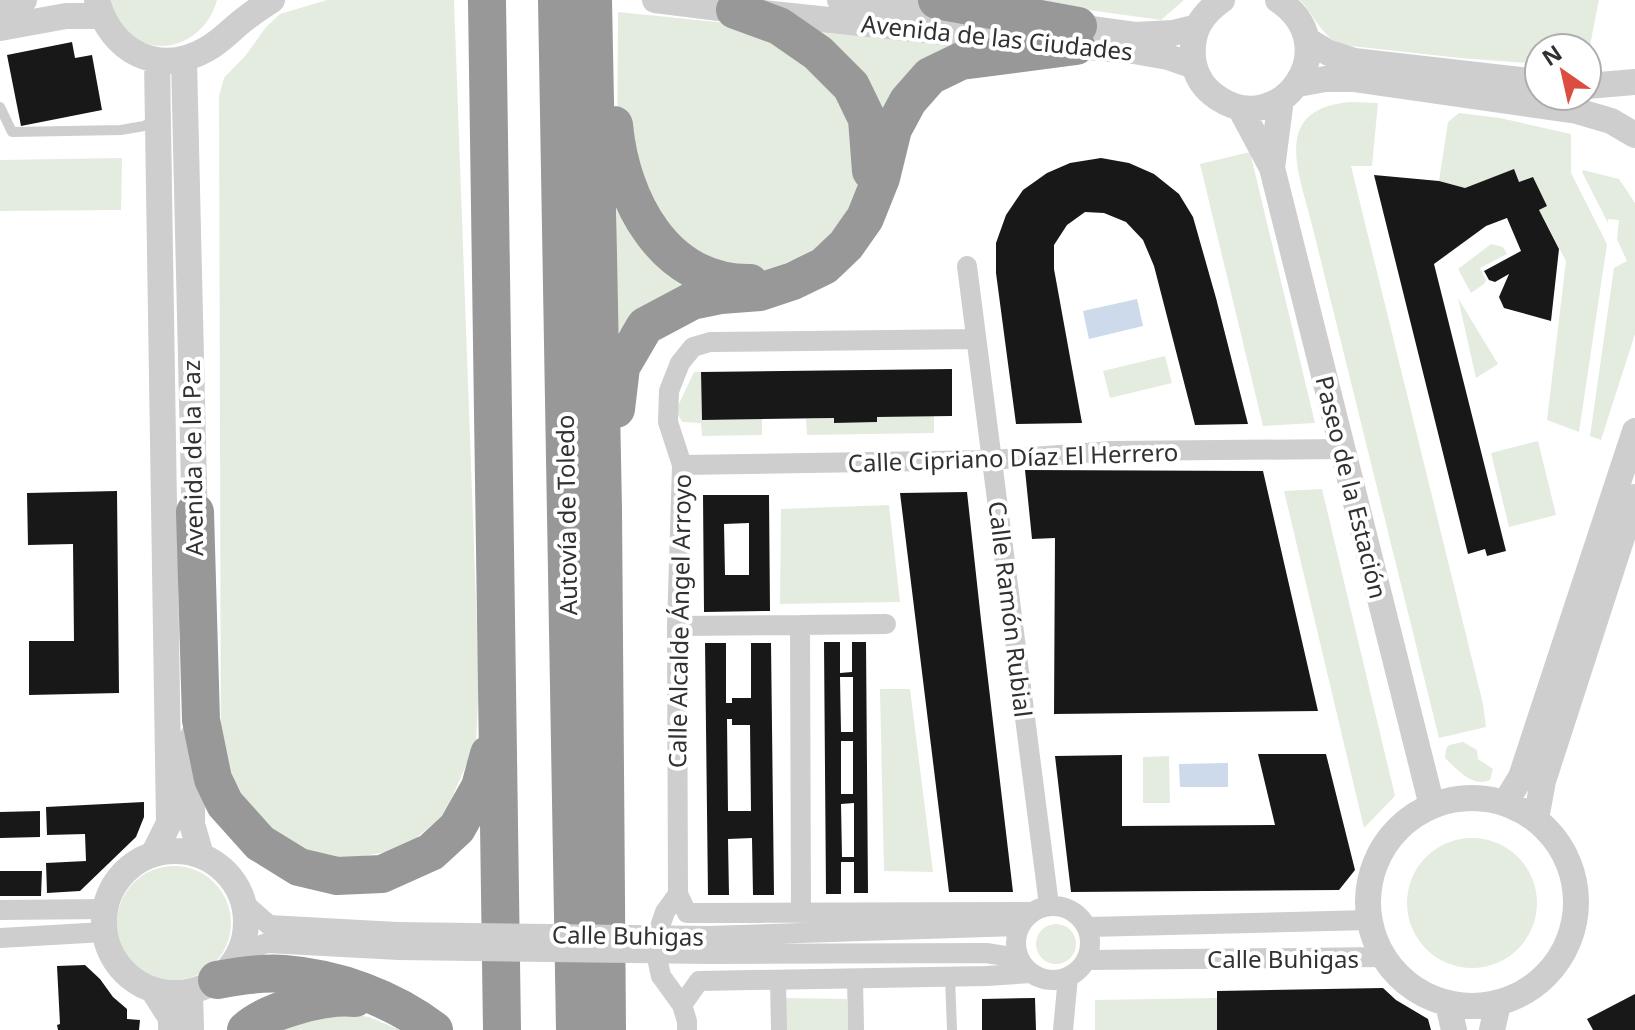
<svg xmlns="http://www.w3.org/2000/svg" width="1635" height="1030" viewBox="0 0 1635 1030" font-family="'Noto Sans',sans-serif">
  <rect width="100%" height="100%" fill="#fff"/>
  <!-- green -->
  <path fill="#e4ece0" d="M109 0H217C207 39 162 62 128 33 118 24 114 12 109 0Z
    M327 0H454L479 684 476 742 445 814 403 849 347 859 284 849 221 775 219 96 224 78 246 55 266 27 280 14Z
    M1016 0H1184L1161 20Z
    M1300 0H1599L1587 60V48H1539V64L1460 58 1342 45C1321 36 1314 15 1300 0Z
    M618 12 965 47 853 210 811 253 767 270 673 295 616 333Z
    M1351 102 1378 103 1372 166H1351L1483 704 1486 727 1439 738 1312 225C1299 173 1270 108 1351 102Z
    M1459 113 1500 118 1571 134V173L1607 244 1579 432 1547 420 1566 261 1539 210 1547 206 1533 177 1519 182 1513 170 1465 188 1439 181 1448 122Z
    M1250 152 1315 423 1263 426 1200 164Z
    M122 158 121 210 0 211V160Z
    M1583 170 1619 179 1635 203V334L1601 440 1590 436 1614 268 1627 261 1617 239 1619 220 1608 219V223L1582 172Z
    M1491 244 1503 247 1507 254 1480 268 1486 280 1484 284 1471 293 1458 269Z
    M1458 298 1498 364 1476 378Z
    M1165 356 1172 383 1110 398 1103 371Z
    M694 372H701L702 420 762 419V435L702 436 701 423 682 422 676 410Z
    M934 416V433L807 435 806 419 834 418 835 423 876 422 877 417Z
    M1538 441 1556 515 1509 527 1491 453Z
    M1322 489 1395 796 1364 828 1284 491Z
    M889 505 900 602 780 604 781 509Z
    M880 689H910L933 872 884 871Z
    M1463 742 1477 750 1478 759 1493 769 1490 780C1472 788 1457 769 1445 758L1446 749 1449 745Z
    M1169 756 1170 803H1143V757Z
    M1407 903a65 65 0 1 1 130 0a65 65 0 1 1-130 0Z
    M117 923a57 57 0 1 1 114 0a57 57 0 1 1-114 0Z
    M1036 944a20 20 0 1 1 40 0a20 20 0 1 1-40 0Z
    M784 998 847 999 848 1030H784Z
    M1217 998V1030H1095V1000Z
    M340 1012 369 1017 400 1030H272Z"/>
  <!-- water -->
  <path fill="#cddaeb" d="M1137 299 1143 326 1089 339 1083 311Z
    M1228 763V787H1180L1179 764Z"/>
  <!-- building -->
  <path fill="#181818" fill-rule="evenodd" d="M72 42 75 58 92 55 102 110 21 126 7 55Z
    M1101 158 1129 163 1154 174 1179 194 1193 217 1216 298 1248 424 1195 425 1154 266 1143 240 1126 222 1104 213 1085 212 1067 225 1054 245V269L1082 423 1016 424 996 273V243L1006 215 1023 190 1047 173 1070 163Z
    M1514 169 1519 182 1533 177 1547 206 1539 210 1559 249 1551 321 1504 308 1499 297 1509 274 1495 282 1489 280 1484 271 1521 251 1507 218 1486 226 1434 264 1506 551 1487 556 1485 549 1468 554 1374 175 1439 181 1465 188Z
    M952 369V416L877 417V422L834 423V418L702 420 701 372Z
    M1025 470 1263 471 1318 711 1054 714 1055 538 1032 539Z
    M117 491 119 693 29 695V641H74L73 544 28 545 27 493Z
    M967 492 981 620 1013 892H949L900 493Z
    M703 495H769L770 611 704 612ZM749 523V575H725L724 524Z
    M824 642H840V673L852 672V642H866L868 893H854V862H841V894H826ZM840 677H853V732H841ZM841 741H853V794H841ZM854 803V857H842L841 804Z
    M705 643H726V703H732V698H751V643H771L774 895H753L752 838 728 839 729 895H708ZM727 719H732V725H750L751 811H728Z
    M1258 754H1326L1355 870 1339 890 1071 892 1055 756 1122 755V826L1275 825Z
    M144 802V817L136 837 80 891 47 893 46 863 86 861 85 834 47 835 46 807Z
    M40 811V837L0 838V812Z
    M0 871H42L41 896H0Z
    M85 965 100 979 113 997 127 1009V1019L140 1020 139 1030H58L57 1025 60 1024 57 966Z
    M1383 988 1396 1000 1428 1019 1431 1030H1217V991Z
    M1635 994V1030H1593L1587 1019Z
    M1035 998 1036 1030H982V999Z"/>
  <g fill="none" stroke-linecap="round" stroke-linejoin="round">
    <!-- service -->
    <path stroke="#cecece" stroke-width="10" d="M0 107 12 132 121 130 144 126 156 119
      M950 977 952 1030"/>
    <!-- pedestrian -->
    <path stroke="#cecece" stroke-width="16" d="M855 978 856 1030
      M778 980 779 1030"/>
    <!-- minor -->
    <path stroke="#cecece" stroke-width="20" d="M967 266 1049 905
      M682 465 992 460 1111 451 1343 449
      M800 625 886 624
      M677 626 800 625 801 913
      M678 894 687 913 1031 912
      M244 903 269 925 397 932
      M1016 943a37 37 0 1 1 74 0a37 37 0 1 1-74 0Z
      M0 910 105 909
      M1088 927 1369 920
      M708 936 1019 926
      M0 938 104 932
      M240 952 267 943 399 950
      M710 954 986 953 1019 958
      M1087 960 1383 957
      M682 1005 699 981 987 976 1031 973
      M687 1030V1021L682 1005 661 976 654 944 665 912 678 894 677 626 682 465 668 422 669 391 680 363 693 347 710 342 976 339
      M1063 1030 1068 977"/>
    <!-- tertiary -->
    <path stroke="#cecece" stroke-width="26" d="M97 0C110 52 159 77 207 49 220 42 230 31 241 22 251 14 261 7 272 0
      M655 0 735 10 1076 46 1134 51 1168 57 1194 66
      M840 0 955 15
      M1222 0C1201 15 1191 31 1193 58 1195 75 1204 89 1218 98 1280 140 1348 47 1278 0
      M0 6 24 0
      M1062 25 1135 35 1173 33 1197 27
      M0 28 66 16H101
      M1307 40 1329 53 1354 61 1539 82
      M184 60 195 529
      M1298 84 1325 79H1353L1577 111 1611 121 1635 135
      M1587 86 1635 82
      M1240 108 1272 168 1432 806
      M1272 168 1281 99
      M193 736 192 824 201 855
      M1368 902a104 104 0 1 1 208 0a104 104 0 1 1-208 0Z
      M1505 803 1521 777 1635 431
      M1536 819 1543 781 1635 497
      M104 922a71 71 0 1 1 142 0a71 71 0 1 1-142 0Z
      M154 853 169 823 157 61
      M153 990 171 1018V1030
      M190 992 191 1030
      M1448 1004 1454 1030
      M1492 1030 1498 1004"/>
    <!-- motorway -->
    <path stroke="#989898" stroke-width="38" d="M487 0 502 1030
      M557 0 575 1030
      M593 0 603 509 607 1030
      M937 0 1078 26
      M735 10 779 26 818 53 851 86 867 119 871 171
      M614 125C621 200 664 284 750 283
      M616 409 621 367 645 326 692 301 721 295 760 292 793 281 824 266 846 245 865 218 881 178 893 129 908 101 930 76 961 61 1076 46
      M195 512 201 720 213 779 225 804 260 843 299 867 337 876 382 874 431 852 457 828 480 787 489 754
      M217 980C238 976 262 972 284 974 337 978 392 998 434 1030
      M246 1030C268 1010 325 995 355 998"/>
    <!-- minor-bridge -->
    <path stroke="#cecece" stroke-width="20" d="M397 932 708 936
      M399 950 710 954"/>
  </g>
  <g text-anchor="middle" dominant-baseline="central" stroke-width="8" stroke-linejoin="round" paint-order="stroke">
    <!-- street labels -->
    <g font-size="24" fill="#313131" stroke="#fff">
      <text transform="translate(997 37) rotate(6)">Avenida de las Ciudades</text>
      <text transform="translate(1013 457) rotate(-2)">Calle Cipriano Díaz El Herrero</text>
      <text transform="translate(192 458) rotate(-91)">Avenida de la Paz</text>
      <text transform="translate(1352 487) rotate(76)">Paseo de la Estación</text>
      <text transform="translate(566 515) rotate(-91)">Autovía de Toledo</text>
      <text transform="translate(1011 609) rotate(83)">Calle Ramón Rubial</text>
      <text transform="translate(679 621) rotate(-89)">Calle Alcalde Ángel Arroyo</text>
      <text transform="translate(628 935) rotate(1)">Calle Buhigas</text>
      <text x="1283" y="958">Calle Buhigas</text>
    </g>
  </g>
  <!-- north arrow -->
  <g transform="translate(1563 72) rotate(326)"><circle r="38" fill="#ffffff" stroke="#adadad" stroke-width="2"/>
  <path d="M0-6L14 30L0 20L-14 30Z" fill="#db4d3f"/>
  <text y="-12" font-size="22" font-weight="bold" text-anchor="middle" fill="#313131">N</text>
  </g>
</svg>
